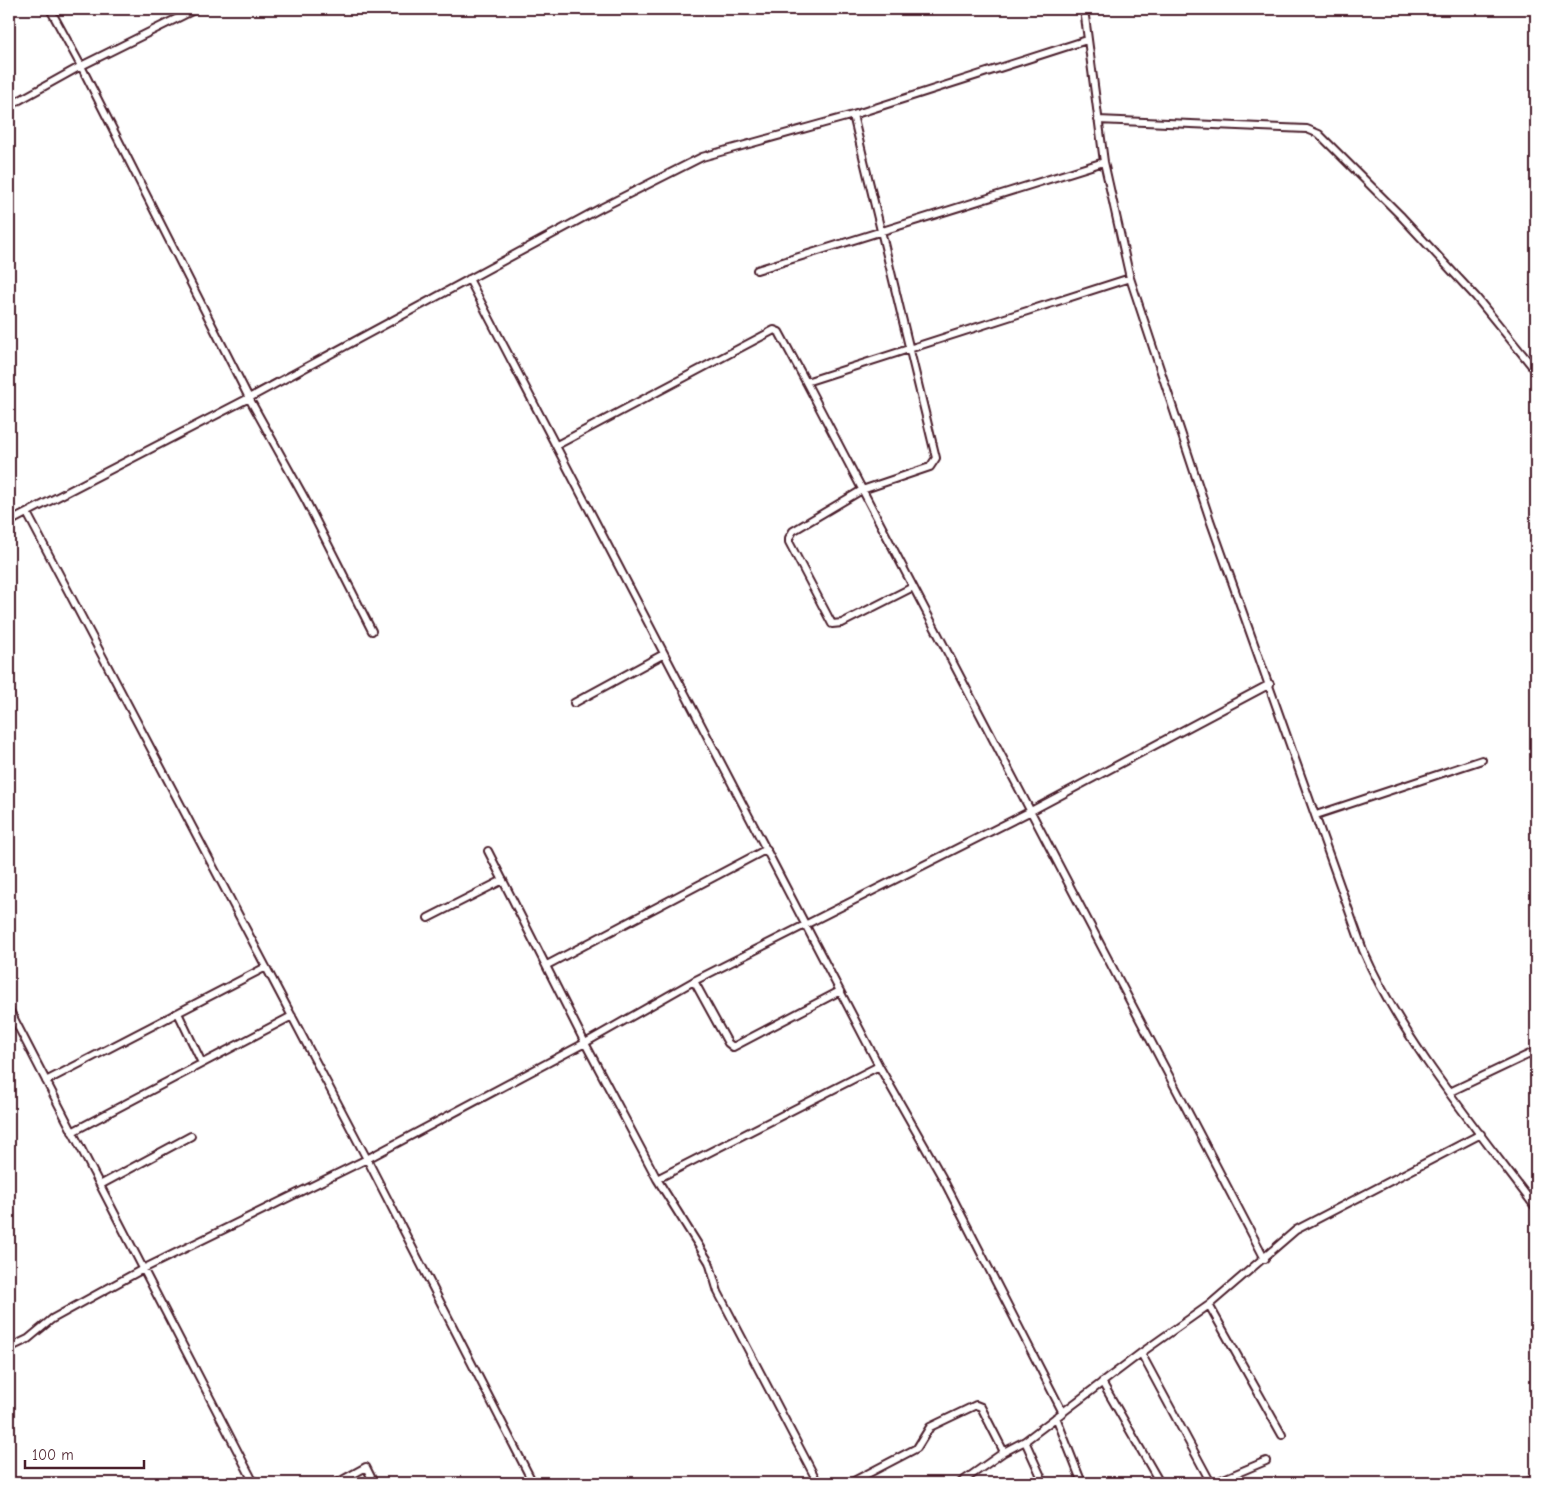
<svg xmlns="http://www.w3.org/2000/svg" width="1545" height="1492" viewBox="0 0 1545 1492" font-family="'Comic Neue',sans-serif">
  <rect width="100%" height="100%" fill="#fff"/>
  <filter id="ink" filterUnits="userSpaceOnUse"><feTurbulence type="fractalNoise" baseFrequency=".02" numOctaves="2"/><feDisplacementMap in="SourceGraphic" scale="10" xChannelSelector="R" yChannelSelector="G"/><feConvolveMatrix kernelMatrix="1 2 1 2 8 2 1 2 1" color-interpolation-filters="sRGB"/></filter>
  <g filter="url(#ink)">
    <g fill="none" stroke-linecap="round" stroke-linejoin="round">
      <defs>
        <path id="minor" d="M50 9 81 66 249 398 305 499 372 631
          M1084 9 1104 162 1130 278 1210 520 1363 950C1402 1040 1477 1129 1536 1208
          M9 106 81 66 196 9
          M853 115 936 458 930 467 862 490 793 531 789 538V542L832 624 842 623 913 587
          M1098 120 1307 129 1319 134 1400 215 1476 297 1536 371
          M757 270 1104 162
          M1130 278 806 382 1265 1259
          M469 279 879 1066 942 1177 1063 1413
          M557 445 774 330 779 332 806 382
          M27 513 367 1159 533 1483
          M9 522 249 398 601 208 702 157 853 115 1087 40
          M574 703 664 654
          M1316 815 1482 760
          M488 851 585 1043 657 1179 709 1262 718 1292 818 1483
          M428 918 503 880
          M547 965 767 849
          M694 981 728 1043 733 1047 840 991
          M9 1009 254 1483
          M178 1013 202 1063
          M46 1081 266 967
          M1450 1092 1536 1051
          M72 1132 292 1016
          M657 1179 879 1066
          M100 1185 191 1136
          M1209 1305 1282 1435
          M9 1348 28 1339 52 1319 143 1269 367 1159 585 1043 694 981 1031 811 1270 684
          M1141 1353 1211 1483
          M1102 1382 1160 1483
          M1056 1417 1082 1483
          M1025 1441 1044 1483
          M337 1483 366 1467 374 1483
          M850 1483 917 1448 930 1427 976 1405 981 1407 1004 1452
          M960 1483 1004 1452 1025 1441 1141 1353 1209 1305 1296 1230 1481 1134
          M1214 1483 1266 1461
          M1448 1483H1449
          M1525 1483 1536 1478"/>
      </defs>
      <!-- minor casing -->
      <use href="#minor" stroke="#4a1f2b" stroke-width="10"/>
      <!-- minor -->
      <use href="#minor" stroke="#fff" stroke-width="6"/>
    </g>
  </g>
  <!-- margin -->
  <rect width="1545" height="1492" fill="none" stroke="#fff" stroke-width="30"/>
  <rect x="15" y="15" width="1515" height="1462" fill="none" stroke="#4a1f2b" stroke-width="2" filter="url(#ink)"/>
  <!-- scale -->
  <path d="M25 1460v8h119v-8" fill="none" stroke="#4a1f2b" stroke-width="2.5"/>
  <text x="32" y="1460" font-size="15" fill="#4a1f2b" stroke="#ffffff" stroke-width="4" paint-order="stroke">100 m</text>
</svg>
